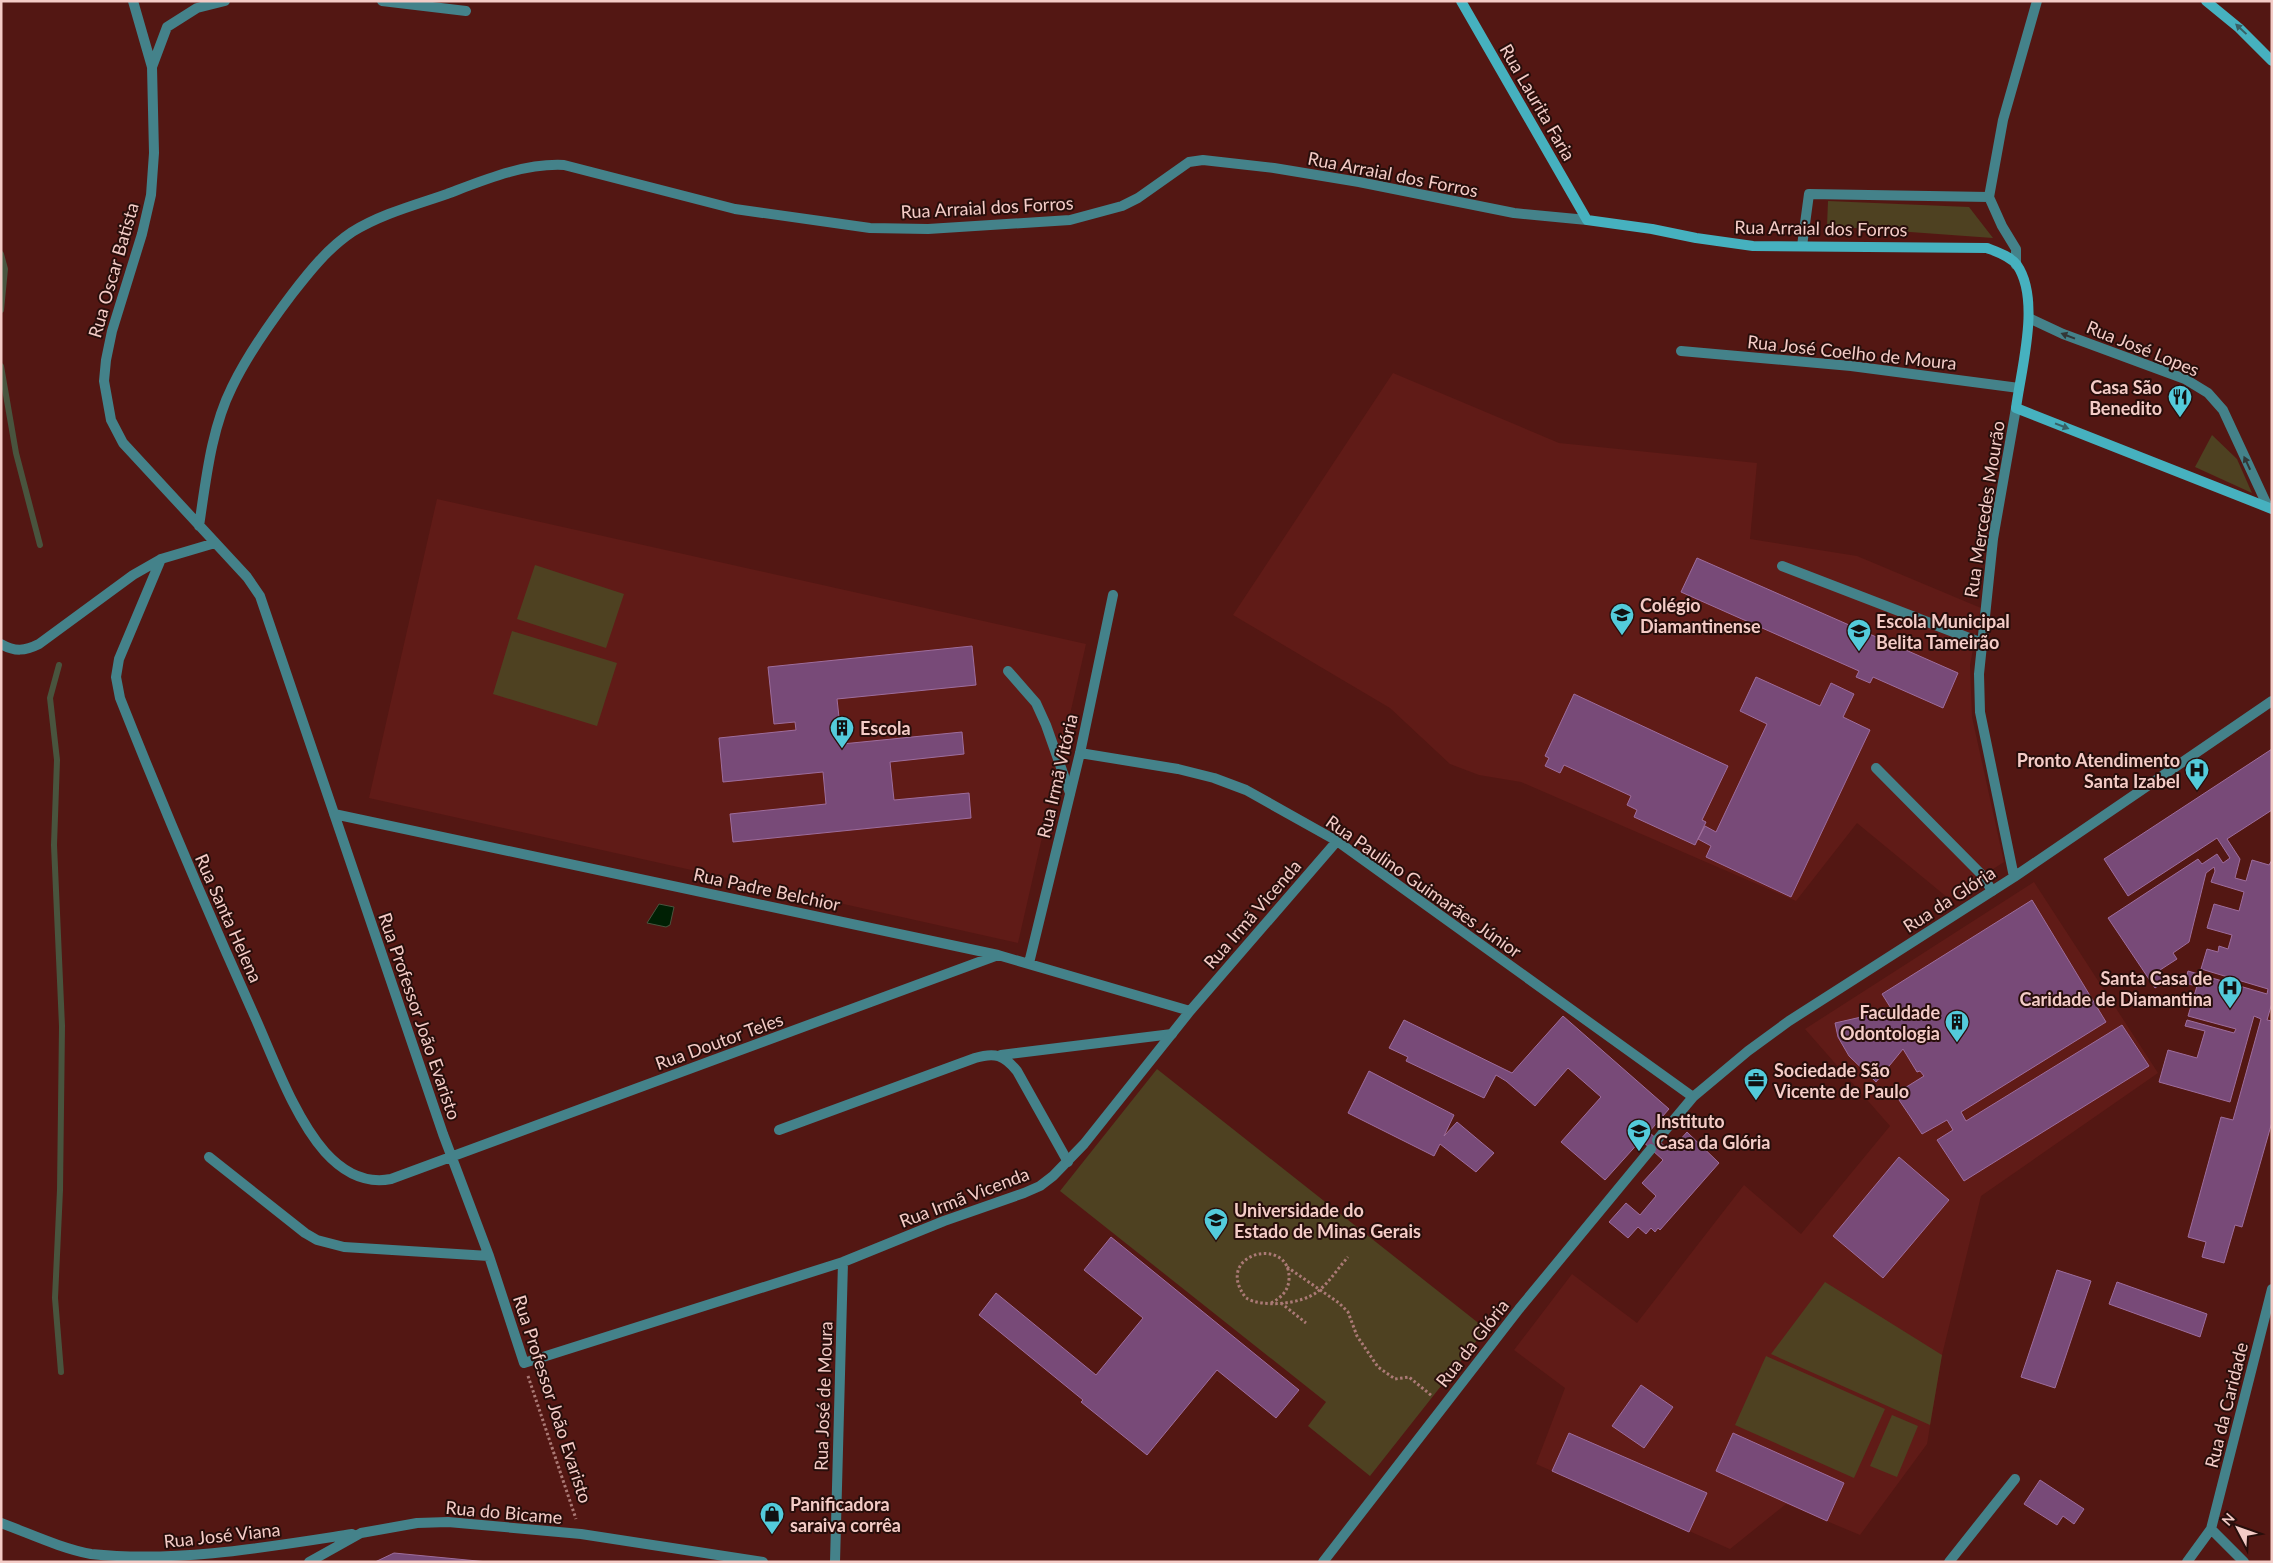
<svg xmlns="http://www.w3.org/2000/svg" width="2273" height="1563" viewBox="0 0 2273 1563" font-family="Lato,sans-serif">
  <rect width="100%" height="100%" fill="#531713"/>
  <!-- built -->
  <path fill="#601b17" d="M1393 373 1559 443 1757 463 1750 539 1857 556 1981 608 1970 665 1972 717 2004 862 1948 898 1857 823 1796 901 1521 782 1479 775 1450 764 1390 708 1233 615Z
    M437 499 1086 644 1018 943 369 798Z
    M2034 882 2158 1073 1981 1196 1942 1355 1927 1444 1860 1535 1786 1504 1730 1549 1536 1464 1565 1388 1514 1350 1572 1274 1637 1323 1744 1185 1801 1234 1890 1126 1805 1029Z"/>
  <!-- green -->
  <path fill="#4e4121" d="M1828 201 1969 207 1993 238 1827 226Z
    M2212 435 2237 459 2252 493 2195 467Z
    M535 565 624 594 606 648 517 619Z
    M512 631 617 663 597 726 493 694Z
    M1157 1069 1486 1329 1370 1476 1308 1426 1326 1402 1060 1191Z
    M1825 1282 1942 1355 1930 1425 1771 1354Z
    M1766 1356 1885 1409 1854 1478 1735 1425Z
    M1892 1415 1918 1426 1897 1477 1870 1466Z"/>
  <!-- water -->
  <path fill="#002004" stroke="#49543e" d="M659 904 674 907 670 925 666 927 647 923Z"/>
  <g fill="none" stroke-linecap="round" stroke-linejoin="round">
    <!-- stream -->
    <path stroke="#49543e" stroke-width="6" d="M1 254 5 269 1 310
      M1 366 16 453 40 545
      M59 665 50 698 57 760 54 845 62 1026 60 1190 55 1298 61 1372"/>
  </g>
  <!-- building -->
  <path fill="#784a78" stroke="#9e6d9d" d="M1697 558 1958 673 1943 708 1873 677 1870 683 1856 677 1859 671 1681 592Z
    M972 646 976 685 837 699 842 744 962 732 964 754 890 762 894 800 969 793 971 818 733 842 730 814 826 804 823 772 723 782 719 738 796 730 795 722 774 724 768 667Z
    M1756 677 1820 706 1831 683 1854 694 1843 717 1870 730 1791 897 1706 857 1711 846 1698 839 1705 826 1716 832 1767 724 1740 711Z
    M1574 694 1728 766 1702 820 1706 822 1695 845 1634 817 1637 810 1627 805 1631 796 1564 765 1560 773 1545 766 1549 758 1545 756Z
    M2272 749V810L2227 839 2240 859 2235 878 2246 881 2252 860 2269 865 2272 860V1003L2267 1020 2272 1021V1122L2242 1227 2235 1225 2224 1263 2202 1257 2206 1242 2188 1237 2221 1117 2233 1120 2261 1019 2254 1016 2230 1102 2159 1082 2168 1050 2197 1058 2205 1031 2185 1026 2187 1020 2234 1033 2236 1029 2188 1016 2197 986 2185 983 2188 971 2267 994 2268 989 2201 969 2207 949 2218 952 2219 946 2228 949 2232 935 2207 928 2214 904 2239 911 2244 892 2211 882 2215 871 2214 867 2206 873 2189 942 2173 953 2177 959 2160 970 2166 980 2155 988 2108 918 2198 859 2202 864 2217 854 2223 863 2230 858 2217 838 2128 896 2104 859Z
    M2032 900 2106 1022 1961 1112 1966 1121 2122 1025 2149 1066 1964 1181 1937 1140 1953 1130 1947 1120 1922 1134 1895 1094 1924 1076 1920 1071 1917 1072 1903 1049 1876 1082 1849 1056 1838 1037 1835 1023 1892 1010 1882 994Z
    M1563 1016 1669 1109 1649 1132 1670 1151 1687 1132 1719 1163 1660 1230 1658 1228 1655 1232 1651 1228 1646 1234 1638 1227 1628 1238 1609 1222 1626 1203 1640 1215 1656 1196 1642 1183 1663 1160 1641 1140 1605 1180 1561 1142 1601 1097 1568 1068 1535 1106 1506 1081 1496 1075 1484 1098 1406 1061 1408 1057 1389 1048 1404 1020 1512 1073Z
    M1369 1071 1454 1115 1444 1136 1457 1122 1494 1153 1476 1172 1440 1144 1434 1156 1348 1113Z
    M1899 1157 1949 1200 1883 1278 1833 1236Z
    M1111 1237 1299 1390 1276 1418 1217 1370 1147 1455 1081 1402 1083 1400 979 1315 996 1293 1096 1375 1143 1318 1084 1270Z
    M2057 1270 2091 1281 2055 1388 2021 1377Z
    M2117 1282 2207 1314 2200 1337 2109 1304Z
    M1641 1385 1673 1407 1644 1448 1612 1426Z
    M1569 1433 1707 1493 1689 1532 1552 1471Z
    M1733 1433 1844 1483 1827 1521 1716 1471Z
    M2040 1480 2084 1509 2074 1524 2063 1516 2057 1525 2024 1504Z
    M394 1553 488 1562H375Z"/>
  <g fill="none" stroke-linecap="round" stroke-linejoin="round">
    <!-- path -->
    <path stroke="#ab7a76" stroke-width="3" stroke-dasharray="2.5 2.5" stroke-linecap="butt" d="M1287 1267 1339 1303 1348 1312 1357 1336 1378 1367 1395 1379 1409 1377 1432 1396
      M1271 1303C1281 1298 1288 1291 1289 1280 1292 1234 1211 1253 1246 1298 1262 1308 1302 1304 1317 1292 1329 1283 1338 1268 1348 1257
      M1281 1303 1306 1323
      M528 1376 576 1519"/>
    <!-- lane -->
    <path stroke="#44828a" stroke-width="10" d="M1782 566 1982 643
      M1008 671 1036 703 1046 725 1070 793
      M1876 768 1983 876 1992 891
      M1001 1055 1172 1034
      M779 1130 975 1058C995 1052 1004 1055 1017 1071L1068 1162"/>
    <!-- street -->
    <path stroke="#44828a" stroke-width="10" d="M133 1 152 67
      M225 1 197 8 167 27 152 67 154 153 151 195 142 234 112 331 106 360 104 381 111 420 123 443 247 577 260 596 443 1134 489 1256 524 1363 843 1262 944 1221 1024 1193 1040 1186 1053 1176 1084 1144 1190 1011 1337 841
      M382 1 466 11
      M1802 246 1809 194 1989 197
      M2016 265V249L2002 226 1989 197 2003 120 2037 1
      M2029 318 2063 334 2185 379 2208 393 2223 410 2268 507
      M1681 351 1851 366 2019 388
      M199 526C206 480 211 429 232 387 248 354 270 323 292 294 309 272 328 248 352 232 381 214 415 205 447 194 484 180 524 163 564 165L735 209 870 228 928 229 1070 220 1122 206 1138 198 1189 162 1203 160 1274 168 1359 182 1514 213 1587 220
      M161 559 119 659 116 677 120 698C162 804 207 910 254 1015 273 1057 294 1117 325 1152 343 1172 365 1184 391 1179L998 955
      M1 644C15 652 25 651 39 644L133 575 161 559 215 543
      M1080 753 1178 769 1214 778 1246 790 1337 841 1693 1097
      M334 814 998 955 1190 1011
      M2014 877 1980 712 1979 674 1993 539 2016 408
      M1029 963 1080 753 1113 595
      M1657 1140 1693 1097 1748 1051 1789 1021 2014 877 2272 701
      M209 1157 305 1233 317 1240 344 1247 489 1256
      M1 1523C31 1534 60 1548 91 1554 177 1563 268 1547 352 1534
      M2211 1529 2244 1562
      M309 1562 361 1533 417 1523 448 1522 581 1534 763 1562
      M835 1562 843 1262
      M1323 1562 1519 1309 1651 1149
      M1949 1562 2015 1479
      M2187 1562 2211 1529 2272 1289"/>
    <!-- secondary -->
    <path stroke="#46b1bf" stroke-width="10" d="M1461 1 1587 220 1652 229 1696 238 1753 246 1987 248C1997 252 2010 256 2017 265 2041 300 2021 369 2016 408L2272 509
      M2206 1 2239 28 2272 61"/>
  </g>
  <!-- one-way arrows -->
  <defs><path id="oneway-solid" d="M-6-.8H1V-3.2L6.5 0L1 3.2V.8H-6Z" transform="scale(1.25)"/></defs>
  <g fill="#376065">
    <use href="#oneway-solid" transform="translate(2241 29) rotate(-137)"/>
    <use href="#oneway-solid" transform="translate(2062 426) rotate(21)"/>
  </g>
  <g fill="#323737">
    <use href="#oneway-solid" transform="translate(2068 336) rotate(-159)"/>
    <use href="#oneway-solid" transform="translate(2247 463) rotate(-115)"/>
  </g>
  <!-- icons -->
  <defs>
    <symbol id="restaurant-pin" viewBox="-11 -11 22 30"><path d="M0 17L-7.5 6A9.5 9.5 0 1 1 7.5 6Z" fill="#53cbdb" stroke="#280e0b"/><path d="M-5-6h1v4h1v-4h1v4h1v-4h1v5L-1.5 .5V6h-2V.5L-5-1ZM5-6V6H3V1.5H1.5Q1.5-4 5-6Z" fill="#111"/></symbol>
    <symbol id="school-pin" viewBox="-11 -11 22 30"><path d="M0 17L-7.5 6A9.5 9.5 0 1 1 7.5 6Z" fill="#53cbdb" stroke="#280e0b"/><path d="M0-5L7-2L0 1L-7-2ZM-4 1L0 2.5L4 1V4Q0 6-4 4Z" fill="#111"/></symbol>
    <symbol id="building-pin" viewBox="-11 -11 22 30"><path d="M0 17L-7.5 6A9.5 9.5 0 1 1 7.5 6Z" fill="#53cbdb" stroke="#280e0b"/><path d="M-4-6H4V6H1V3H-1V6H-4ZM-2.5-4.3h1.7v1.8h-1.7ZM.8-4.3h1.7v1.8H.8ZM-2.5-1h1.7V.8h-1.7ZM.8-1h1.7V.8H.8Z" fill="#111"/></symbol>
    <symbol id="hospital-pin" viewBox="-11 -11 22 30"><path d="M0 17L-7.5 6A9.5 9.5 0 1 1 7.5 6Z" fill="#53cbdb" stroke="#280e0b"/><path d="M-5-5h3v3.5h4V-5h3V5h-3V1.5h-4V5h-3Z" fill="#111"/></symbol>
    <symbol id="office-pin" viewBox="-11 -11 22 30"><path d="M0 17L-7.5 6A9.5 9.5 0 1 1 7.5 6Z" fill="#53cbdb" stroke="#280e0b"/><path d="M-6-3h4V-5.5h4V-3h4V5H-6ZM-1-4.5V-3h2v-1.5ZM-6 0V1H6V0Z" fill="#111"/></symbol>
    <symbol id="university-pin" viewBox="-11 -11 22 30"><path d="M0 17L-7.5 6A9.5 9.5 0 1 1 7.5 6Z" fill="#53cbdb" stroke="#280e0b"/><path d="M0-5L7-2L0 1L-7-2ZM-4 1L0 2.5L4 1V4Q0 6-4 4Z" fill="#111"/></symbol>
    <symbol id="shop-pin" viewBox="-11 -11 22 30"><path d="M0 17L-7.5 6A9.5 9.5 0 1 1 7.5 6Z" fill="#53cbdb" stroke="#280e0b"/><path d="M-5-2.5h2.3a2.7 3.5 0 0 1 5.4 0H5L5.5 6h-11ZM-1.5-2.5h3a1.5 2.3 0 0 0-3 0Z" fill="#111"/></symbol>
  </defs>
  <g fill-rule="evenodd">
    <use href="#restaurant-pin" x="2166" y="383" width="28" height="38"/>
    <use href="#school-pin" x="1608" y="601" width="28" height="38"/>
    <use href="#school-pin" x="1845" y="617" width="28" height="38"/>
    <use href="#building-pin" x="828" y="714" width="28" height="38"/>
    <use href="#hospital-pin" x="2183" y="756" width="28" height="38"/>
    <use href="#hospital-pin" x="2216" y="974" width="28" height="38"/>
    <use href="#building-pin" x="1943" y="1008" width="28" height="38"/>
    <use href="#office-pin" x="1742" y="1066" width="28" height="38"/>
    <use href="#school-pin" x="1625" y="1117" width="28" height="38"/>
    <use href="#university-pin" x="1202" y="1206" width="28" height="38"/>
    <use href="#shop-pin" x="758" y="1500" width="28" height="38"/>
  </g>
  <g text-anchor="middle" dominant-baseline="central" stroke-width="4" stroke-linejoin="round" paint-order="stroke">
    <!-- street labels -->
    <g font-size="18" fill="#f4ccc7" stroke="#280e0b">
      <text transform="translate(1538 102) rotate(60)">Rua Laurita Faria</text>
      <text transform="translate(1393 174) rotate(11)">Rua Arraial dos Forros</text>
      <text transform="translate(987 207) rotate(-3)">Rua Arraial dos Forros</text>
      <text transform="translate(1821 228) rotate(1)">Rua Arraial dos Forros</text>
      <text transform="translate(113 270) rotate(-74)">Rua Oscar Batista</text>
      <text transform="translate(2143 348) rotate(22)">Rua José Lopes</text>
      <text transform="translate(1852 352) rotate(6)">Rua José Coelho de Moura</text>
      <text transform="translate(1984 509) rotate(-81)">Rua Mercedes Mourão</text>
      <text transform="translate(1057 776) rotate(-77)">Rua Irmã Vitória</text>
      <text transform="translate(1424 886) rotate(35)">Rua Paulino Guimarães Júnior</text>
      <text transform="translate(767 889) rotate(12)">Rua Padre Belchior</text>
      <text transform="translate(1949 899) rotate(-33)">Rua da Glória</text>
      <text transform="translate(1252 914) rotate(-49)">Rua Irmã Vicenda</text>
      <text transform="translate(229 918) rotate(66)">Rua Santa Helena</text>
      <text transform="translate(420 1016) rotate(71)">Rua Professor João Evaristo</text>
      <text transform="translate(719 1041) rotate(-20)">Rua Doutor Teles</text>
      <text transform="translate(964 1197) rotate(-21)">Rua Irmã Vicenda</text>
      <text transform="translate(1472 1343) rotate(-52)">Rua da Glória</text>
      <text transform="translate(823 1396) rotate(-88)">Rua José de Moura</text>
      <text transform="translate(553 1399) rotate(72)">Rua Professor João Evaristo</text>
      <text transform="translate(2226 1405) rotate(-76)">Rua da Caridade</text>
      <text transform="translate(504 1512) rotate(5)">Rua do Bicame</text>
      <text transform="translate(222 1535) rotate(-6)">Rua José Viana</text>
    </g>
    <!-- poi labels -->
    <g font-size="18" font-weight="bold" fill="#f4ccc7" stroke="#280e0b" text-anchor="start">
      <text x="2162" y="387" text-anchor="end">Casa São<tspan x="2162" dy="21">Benedito</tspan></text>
      <text x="1640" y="605">Colégio<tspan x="1640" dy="21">Diamantinense</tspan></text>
      <text x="1876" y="621">Escola Municipal<tspan x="1876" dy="21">Belita Tameirão</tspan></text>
      <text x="860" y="728">Escola</text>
      <text x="2180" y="760" text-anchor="end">Pronto Atendimento<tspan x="2180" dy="21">Santa Izabel</tspan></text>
      <text x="2212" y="978" text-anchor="end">Santa Casa de<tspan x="2212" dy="21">Caridade de Diamantina</tspan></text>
      <text x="1940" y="1012" text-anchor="end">Faculdade<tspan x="1940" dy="21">Odontologia</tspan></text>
      <text x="1774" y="1070">Sociedade São<tspan x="1774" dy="21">Vicente de Paulo</tspan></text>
      <text x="1656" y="1121">Instituto<tspan x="1656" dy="21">Casa da Glória</tspan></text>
      <text x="1234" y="1210">Universidade do<tspan x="1234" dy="21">Estado de Minas Gerais</tspan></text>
      <text x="790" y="1504">Panificadora<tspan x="790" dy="21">saraiva corrêa</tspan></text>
    </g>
  </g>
  <!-- border -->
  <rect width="2273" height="1563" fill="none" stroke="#f4ccc7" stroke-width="5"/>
  <!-- north arrow -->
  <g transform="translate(2238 1528) rotate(311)" stroke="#280e0b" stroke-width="4" paint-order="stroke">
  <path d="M0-4L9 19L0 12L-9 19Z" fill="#f4ccc7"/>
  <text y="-8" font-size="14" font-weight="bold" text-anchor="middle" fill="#f4ccc7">N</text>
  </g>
</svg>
